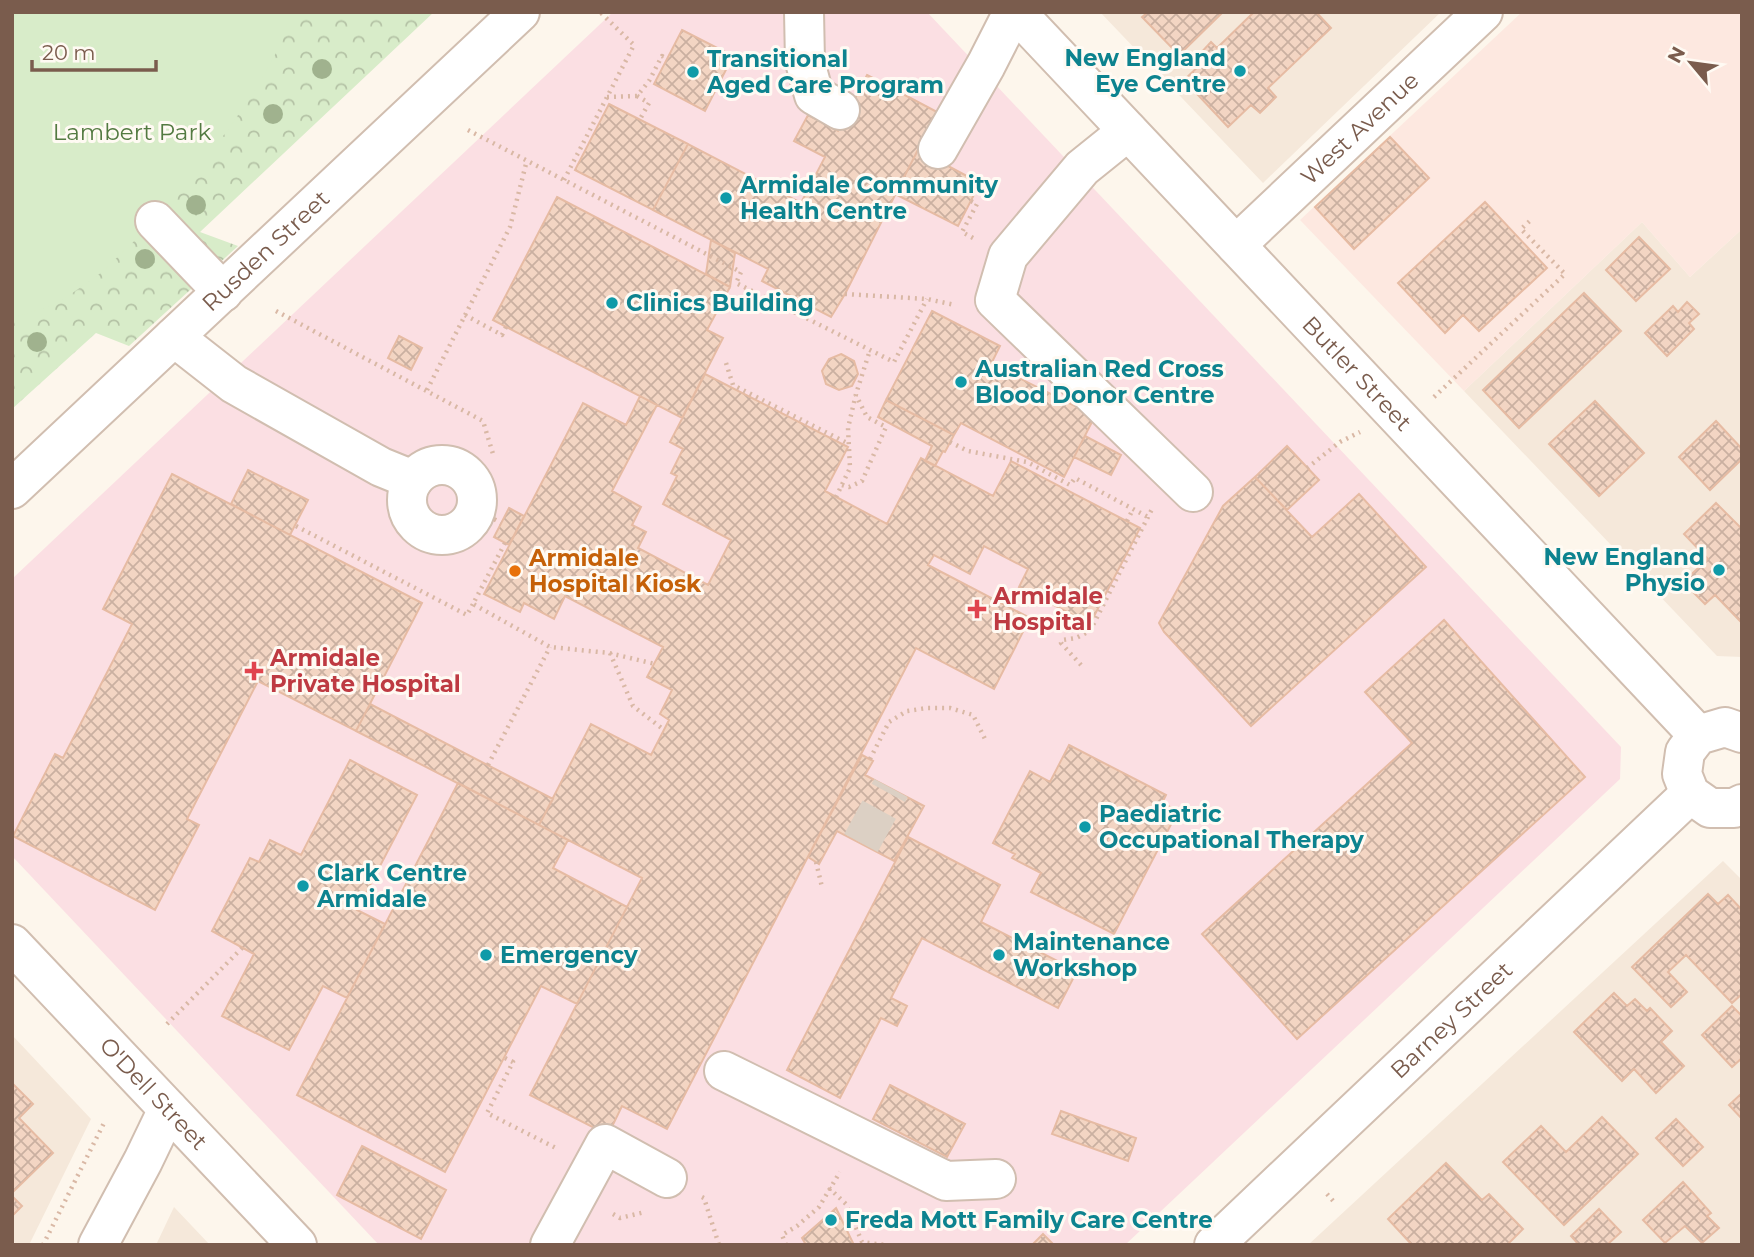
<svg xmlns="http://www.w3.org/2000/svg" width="1754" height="1257" viewBox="0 0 1754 1257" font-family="Montserrat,sans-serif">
  <defs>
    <pattern id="forest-crowns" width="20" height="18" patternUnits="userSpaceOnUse" patternTransform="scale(1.75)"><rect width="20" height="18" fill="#d8ecc9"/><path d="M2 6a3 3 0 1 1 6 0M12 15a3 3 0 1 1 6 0" fill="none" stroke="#b4c2a5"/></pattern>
    <pattern id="building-cross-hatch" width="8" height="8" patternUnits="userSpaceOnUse" patternTransform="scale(1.75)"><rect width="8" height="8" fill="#f3d5c3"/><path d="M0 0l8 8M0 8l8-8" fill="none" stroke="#cab0a1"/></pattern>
  </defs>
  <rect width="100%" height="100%" fill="#fdf6ec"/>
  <!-- residential -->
  <path fill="#f5e8da" d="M1100 12H1441L1263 183Z
    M1642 222 1690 277 1742 229V657L1717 656 1464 391Z
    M1723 861 1742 880V1245H1308Z
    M12 1035 91 1119 29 1245H12Z
    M174 1207 210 1245H156Z"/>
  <!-- commercial -->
  <path fill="#fde8e0" d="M1522 12H1742V229L1690 277 1642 222 1464 391 1300 220Z"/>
  <!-- medical -->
  <path fill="#fbdfe3" d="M613 12H927L1621 747 1620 779 1125 1245H379L12 856V579Z"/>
  <!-- forest -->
  <path fill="url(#forest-crowns)" d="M12 12H434L200 232 238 246 129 346 96 333 12 409Z"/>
  <!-- garden -->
  <path fill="#d8ecc9" d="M12 12H290L282 42 256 89 227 131 155 221 102 272 57 304 12 318Z"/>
  <!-- building -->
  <path fill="url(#building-cross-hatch)" stroke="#e6bba3" stroke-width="2" d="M1148 12H1223L1179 55 1142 17Z
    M1254 12H1316L1331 28 1268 88 1276 97 1260 113 1251 105 1228 127 1184 80 1202 63 1197 57 1211 42 1217 48Z
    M682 30 733 56 705 111 654 84Z
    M867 75 937 112 845 294 831 317 762 281 768 269 653 210 688 144 801 203 825 157 794 141 808 115 838 131Z
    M609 104 688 144 653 210 575 170Z
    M1390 137 1429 178 1354 249 1315 207Z
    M918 150 980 183 958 226 895 194Z
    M557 197 730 287 707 330 723 338 682 418 493 320Z
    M1485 202 1547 268 1479 331 1463 315 1445 333 1398 283Z
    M1639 237 1670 269 1636 301 1606 270Z
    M711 240 735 253 730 287 706 274Z
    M1584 293 1621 331 1519 428 1483 390Z
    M1687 302 1699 314 1689 323 1694 329 1667 356 1645 333 1673 306 1678 312Z
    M932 311 1000 346 991 364 1095 416 1064 477 961 423 954 435 886 400Z
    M399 336 422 348 411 370 388 358Z
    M841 354 854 361 858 374 852 386 839 390 826 384 822 371 829 359Z
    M705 374 848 447 825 491 887 524 921 458 993 496 1011 461 1140 528 1090 624 1019 587 1028 569 984 546 970 574 934 555 928 565 1030 618 994 689 916 648 667 1129 622 1106 608 1135 530 1095 642 878 539 825 591 724 651 755 669 720 660 714 672 690 647 677 663 647 565 596 554 619 524 603 520 612 484 594 583 403 626 425 640 396 657 405 612 491 641 507 632 525 646 532 638 548 708 585 731 540 663 504 677 476 671 473 683 449 670 442Z
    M886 400 954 435 945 452 943 451 935 466 925 461 932 446 878 417Z
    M1595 401 1644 453 1599 496 1549 444Z
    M1716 421 1742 449V459L1710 490 1679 457Z
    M1085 436 1121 455 1111 475 1074 457Z
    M1287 446 1319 480 1287 510 1255 477Z
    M248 470 308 500 290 535 231 504Z
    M172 474 422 603 356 731 258 681 187 819 199 825 155 910 13 836 55 754 63 758 132 624 103 609Z
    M1255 477 1312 537 1359 494 1426 567 1251 726 1164 632 1159 623 1223 506Z
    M1716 503 1742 529V620L1740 621 1715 595 1705 604 1683 582 1708 559 1684 534Z
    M509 508 524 516 509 545 494 537Z
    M1444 620 1585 777 1297 1039 1202 934 1412 743 1365 692Z
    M370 704 553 799 539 825 356 731Z
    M1069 745 1166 795 1162 803 1178 811 1114 934 1031 892 1041 873 1012 858 1015 854 993 843 1030 771 1050 782Z
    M862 755 873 761 865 775 924 806 894 861 837 831 819 864 808 857Z
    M350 760 417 795 357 910 385 924 347 998 323 986 289 1050 222 1016 254 954 212 931 250 858 259 862 270 840 301 855Z
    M458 783 568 840 553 868 627 907 577 1004 541 986 445 1172 297 1095Z
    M908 837 1000 885 981 922 1077 971 1058 1008 922 938 891 998 907 1006 897 1026 881 1018 840 1098 787 1070Z
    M1708 894 1718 904 1728 895 1742 910V994L1732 1003 1686 955 1668 972 1687 992 1671 1007 1632 967Z
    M1614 993 1627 1006 1635 999 1647 1011 1650 1008 1672 1031 1661 1042 1684 1066 1656 1093 1634 1069 1622 1081 1574 1032Z
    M1732 1006 1742 1016V1058L1732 1067 1702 1035Z
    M12 1083 33 1104 19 1118 53 1153 12 1193Z
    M890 1085 965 1124 947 1157 873 1119Z
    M1742 1093V1119L1729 1105Z
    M1061 1111 1136 1138 1128 1161 1052 1134Z
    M1602 1117 1638 1154 1564 1225 1503 1162 1541 1126 1566 1152Z
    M1676 1119 1703 1147 1683 1166 1656 1138Z
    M362 1146 446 1190 421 1239 337 1195Z
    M1446 1163 1482 1200 1489 1194 1523 1229 1507 1245H1412L1388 1219Z
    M1683 1182 1711 1213 1707 1216 1719 1228 1702 1243 1685 1226 1665 1243 1643 1220Z
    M12 1196 22 1206 12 1216Z
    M836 1208 854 1245H806L802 1238Z
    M1599 1209 1621 1232 1607 1245H1579L1571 1236Z
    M1043 1234 1054 1245H1032Z"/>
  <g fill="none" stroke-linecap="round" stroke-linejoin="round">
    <!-- minor-tunnel -->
    <path stroke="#dcd0c4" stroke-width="38" stroke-dasharray="38 19" stroke-linecap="butt" d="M861 843 891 788"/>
    <defs>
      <g id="minor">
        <path d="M804 12 805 62 814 95 840 110"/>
        <path id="s1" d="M1016 12 1698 735"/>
        <path d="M1128 131 1082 168 1008 256 995 300 1193 492"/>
        <path d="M938 149 986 65 1013 12"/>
        <path d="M155 221 223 292"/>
        <path id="s2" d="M1236 245 1483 12"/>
        <path d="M174 337 234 384 381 467 413 480"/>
        <circle cx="442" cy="500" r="35"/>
        <path id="s3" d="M12 489 520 12"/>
        <path d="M1742 733 1725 727 1698 735 1685 752 1682 774 1690 794 1710 808H1734L1742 804"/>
        <path id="s4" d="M12 944 297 1245"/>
        <path d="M724 1071 946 1181 996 1179"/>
        <path d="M98 1245 143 1161 168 1109"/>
        <path d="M550 1245 605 1144 667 1178"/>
        <path id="s5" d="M1214 1245 1690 794"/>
      </g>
    </defs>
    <!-- minor casing -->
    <use href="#minor" stroke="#d1beb0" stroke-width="42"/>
    <!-- path -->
    <path stroke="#d9b8a5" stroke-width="4.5" stroke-dasharray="2 5" stroke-linecap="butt" d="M637 96 649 103 640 119
      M607 97 637 96 649 81 662 56 667 59
      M468 130 741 272 736 283 894 362 927 299
      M564 180 634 45 600 12
      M971 201 977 204 962 232 973 238
      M845 294 927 299 955 305
      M276 311 483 421 493 454
      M465 315 502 335 506 327
      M726 363 733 385 849 444
      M427 390 510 227 527 160
      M1434 397 1565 274 1521 229 1533 218
      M950 442 968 451 1027 462 1070 485 1075 478 1148 517
      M1307 468 1340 442 1360 432
      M842 485 849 487 862 481 886 427 867 417 856 395
      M836 497 850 468 848 428 856 394 870 350
      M476 509 501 523
      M1127 521 1133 509
      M296 526 467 615 473 604
      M505 543 473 604 550 647 609 653 655 664
      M610 653 633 706 664 730
      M1081 665 1061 643 1062 640 1076 638 1090 631 1152 509
      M870 759 889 722 907 711 927 708H950L973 715 985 739
      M488 765 550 647
      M816 862 822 887
      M167 1024 243 947
      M505 1058 513 1062 487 1113 556 1148
      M829 1188 846 1204 862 1242 885 1245
      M1327 1194 1335 1203
      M702 1197 704 1198 719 1245
      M613 1214 620 1218 645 1212
      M43 1245 105 1121
      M786 1245 782 1235 797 1226 819 1207 840 1172"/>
    <!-- minor -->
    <use href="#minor" stroke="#fff" stroke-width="38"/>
  </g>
  <!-- trees -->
  <g fill="#a0b28e">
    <circle cx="322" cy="69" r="10"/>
    <circle cx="273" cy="114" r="10"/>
    <circle cx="196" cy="205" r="10"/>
    <circle cx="145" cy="259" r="10"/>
    <circle cx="37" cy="342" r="10"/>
  </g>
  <!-- markers -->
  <g fill="#0f9aa8" stroke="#fffaf3" stroke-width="2.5">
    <circle cx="1240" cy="71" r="7"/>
    <circle cx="693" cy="72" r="7"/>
    <circle cx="726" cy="198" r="7"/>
    <circle cx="612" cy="303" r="7"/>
    <circle cx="961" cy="382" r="7"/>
    <circle cx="1719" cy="570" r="7"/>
    <circle cx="1085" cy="827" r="7"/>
    <circle cx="303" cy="886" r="7"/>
    <circle cx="486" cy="955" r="7"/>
    <circle cx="999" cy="955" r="7"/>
    <circle cx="831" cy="1220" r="7"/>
  </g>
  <circle fill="#e8710a" stroke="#fffaf3" stroke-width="2.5" cx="515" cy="571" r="7"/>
  <g fill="#e0444e" stroke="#fffaf3" stroke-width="2.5">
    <path d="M973.5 598.5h7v7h7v7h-7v7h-7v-7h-7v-7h7z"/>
    <path d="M250.5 660.5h7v7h7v7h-7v7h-7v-7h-7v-7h7z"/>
  </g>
  <g text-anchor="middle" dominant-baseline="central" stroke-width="6" stroke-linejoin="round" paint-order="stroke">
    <!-- culture labels -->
    <g font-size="23" font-weight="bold" fill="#0d838f" stroke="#fffaf3" text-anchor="start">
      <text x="1226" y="58" text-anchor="end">New England<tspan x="1226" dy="26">Eye Centre</tspan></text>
      <text x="707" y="59">Transitional<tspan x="707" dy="26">Aged Care Program</tspan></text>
      <text x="740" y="185">Armidale Community<tspan x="740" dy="26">Health Centre</tspan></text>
      <text x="626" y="303">Clinics Building</text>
      <text x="975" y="369">Australian Red Cross<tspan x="975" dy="26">Blood Donor Centre</tspan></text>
      <text x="1705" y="557" text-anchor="end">New England<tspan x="1705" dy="26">Physio</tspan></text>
      <text x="1099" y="814">Paediatric<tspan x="1099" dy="26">Occupational Therapy</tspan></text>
      <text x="317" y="873">Clark Centre<tspan x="317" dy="26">Armidale</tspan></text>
      <text x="1013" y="942">Maintenance<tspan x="1013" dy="26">Workshop</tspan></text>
      <text x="500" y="955">Emergency</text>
      <text x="845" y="1220">Freda Mott Family Care Centre</text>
    </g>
    <!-- street labels -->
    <g font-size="23" fill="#7a5c4d" stroke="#fffaf3">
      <text stroke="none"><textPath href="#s2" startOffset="170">West Avenue</textPath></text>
      <text stroke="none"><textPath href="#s3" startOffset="348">Rusden Street</textPath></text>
      <text stroke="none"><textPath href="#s1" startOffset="497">Butler Street</textPath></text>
      <text stroke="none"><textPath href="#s5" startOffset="327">Barney Street</textPath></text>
      <text stroke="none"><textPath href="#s4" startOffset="206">O'Dell Street</textPath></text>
    </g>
    <!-- park labels -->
    <g font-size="23" fill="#537a41" stroke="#fffaf3">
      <text x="132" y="132">Lambert Park</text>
    </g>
    <!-- food labels -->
    <g font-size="23" font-weight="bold" fill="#c56008" stroke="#fffaf3" text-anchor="start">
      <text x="529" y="558">Armidale<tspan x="529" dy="26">Hospital Kiosk</tspan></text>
    </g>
    <!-- health labels -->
    <g font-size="23" font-weight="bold" fill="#be3a42" stroke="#fffaf3" text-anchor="start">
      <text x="993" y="596">Armidale<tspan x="993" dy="26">Hospital</tspan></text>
      <text x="270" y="658">Armidale<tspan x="270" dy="26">Private Hospital</tspan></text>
    </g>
  </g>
  <!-- border -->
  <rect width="1754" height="1257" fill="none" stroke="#7a5c4d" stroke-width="28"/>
  <!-- north arrow -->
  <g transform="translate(1691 63) rotate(299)" stroke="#fffaf3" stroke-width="5" paint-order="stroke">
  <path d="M0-5L12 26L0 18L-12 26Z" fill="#7a5c4d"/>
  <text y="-10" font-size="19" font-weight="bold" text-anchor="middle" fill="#7a5c4d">N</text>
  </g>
  <!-- scale -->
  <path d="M32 60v10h124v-10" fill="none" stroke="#7a5c4d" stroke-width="3.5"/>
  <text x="42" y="60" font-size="21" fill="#7a5c4d" stroke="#fffaf3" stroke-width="5" paint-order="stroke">20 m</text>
</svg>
